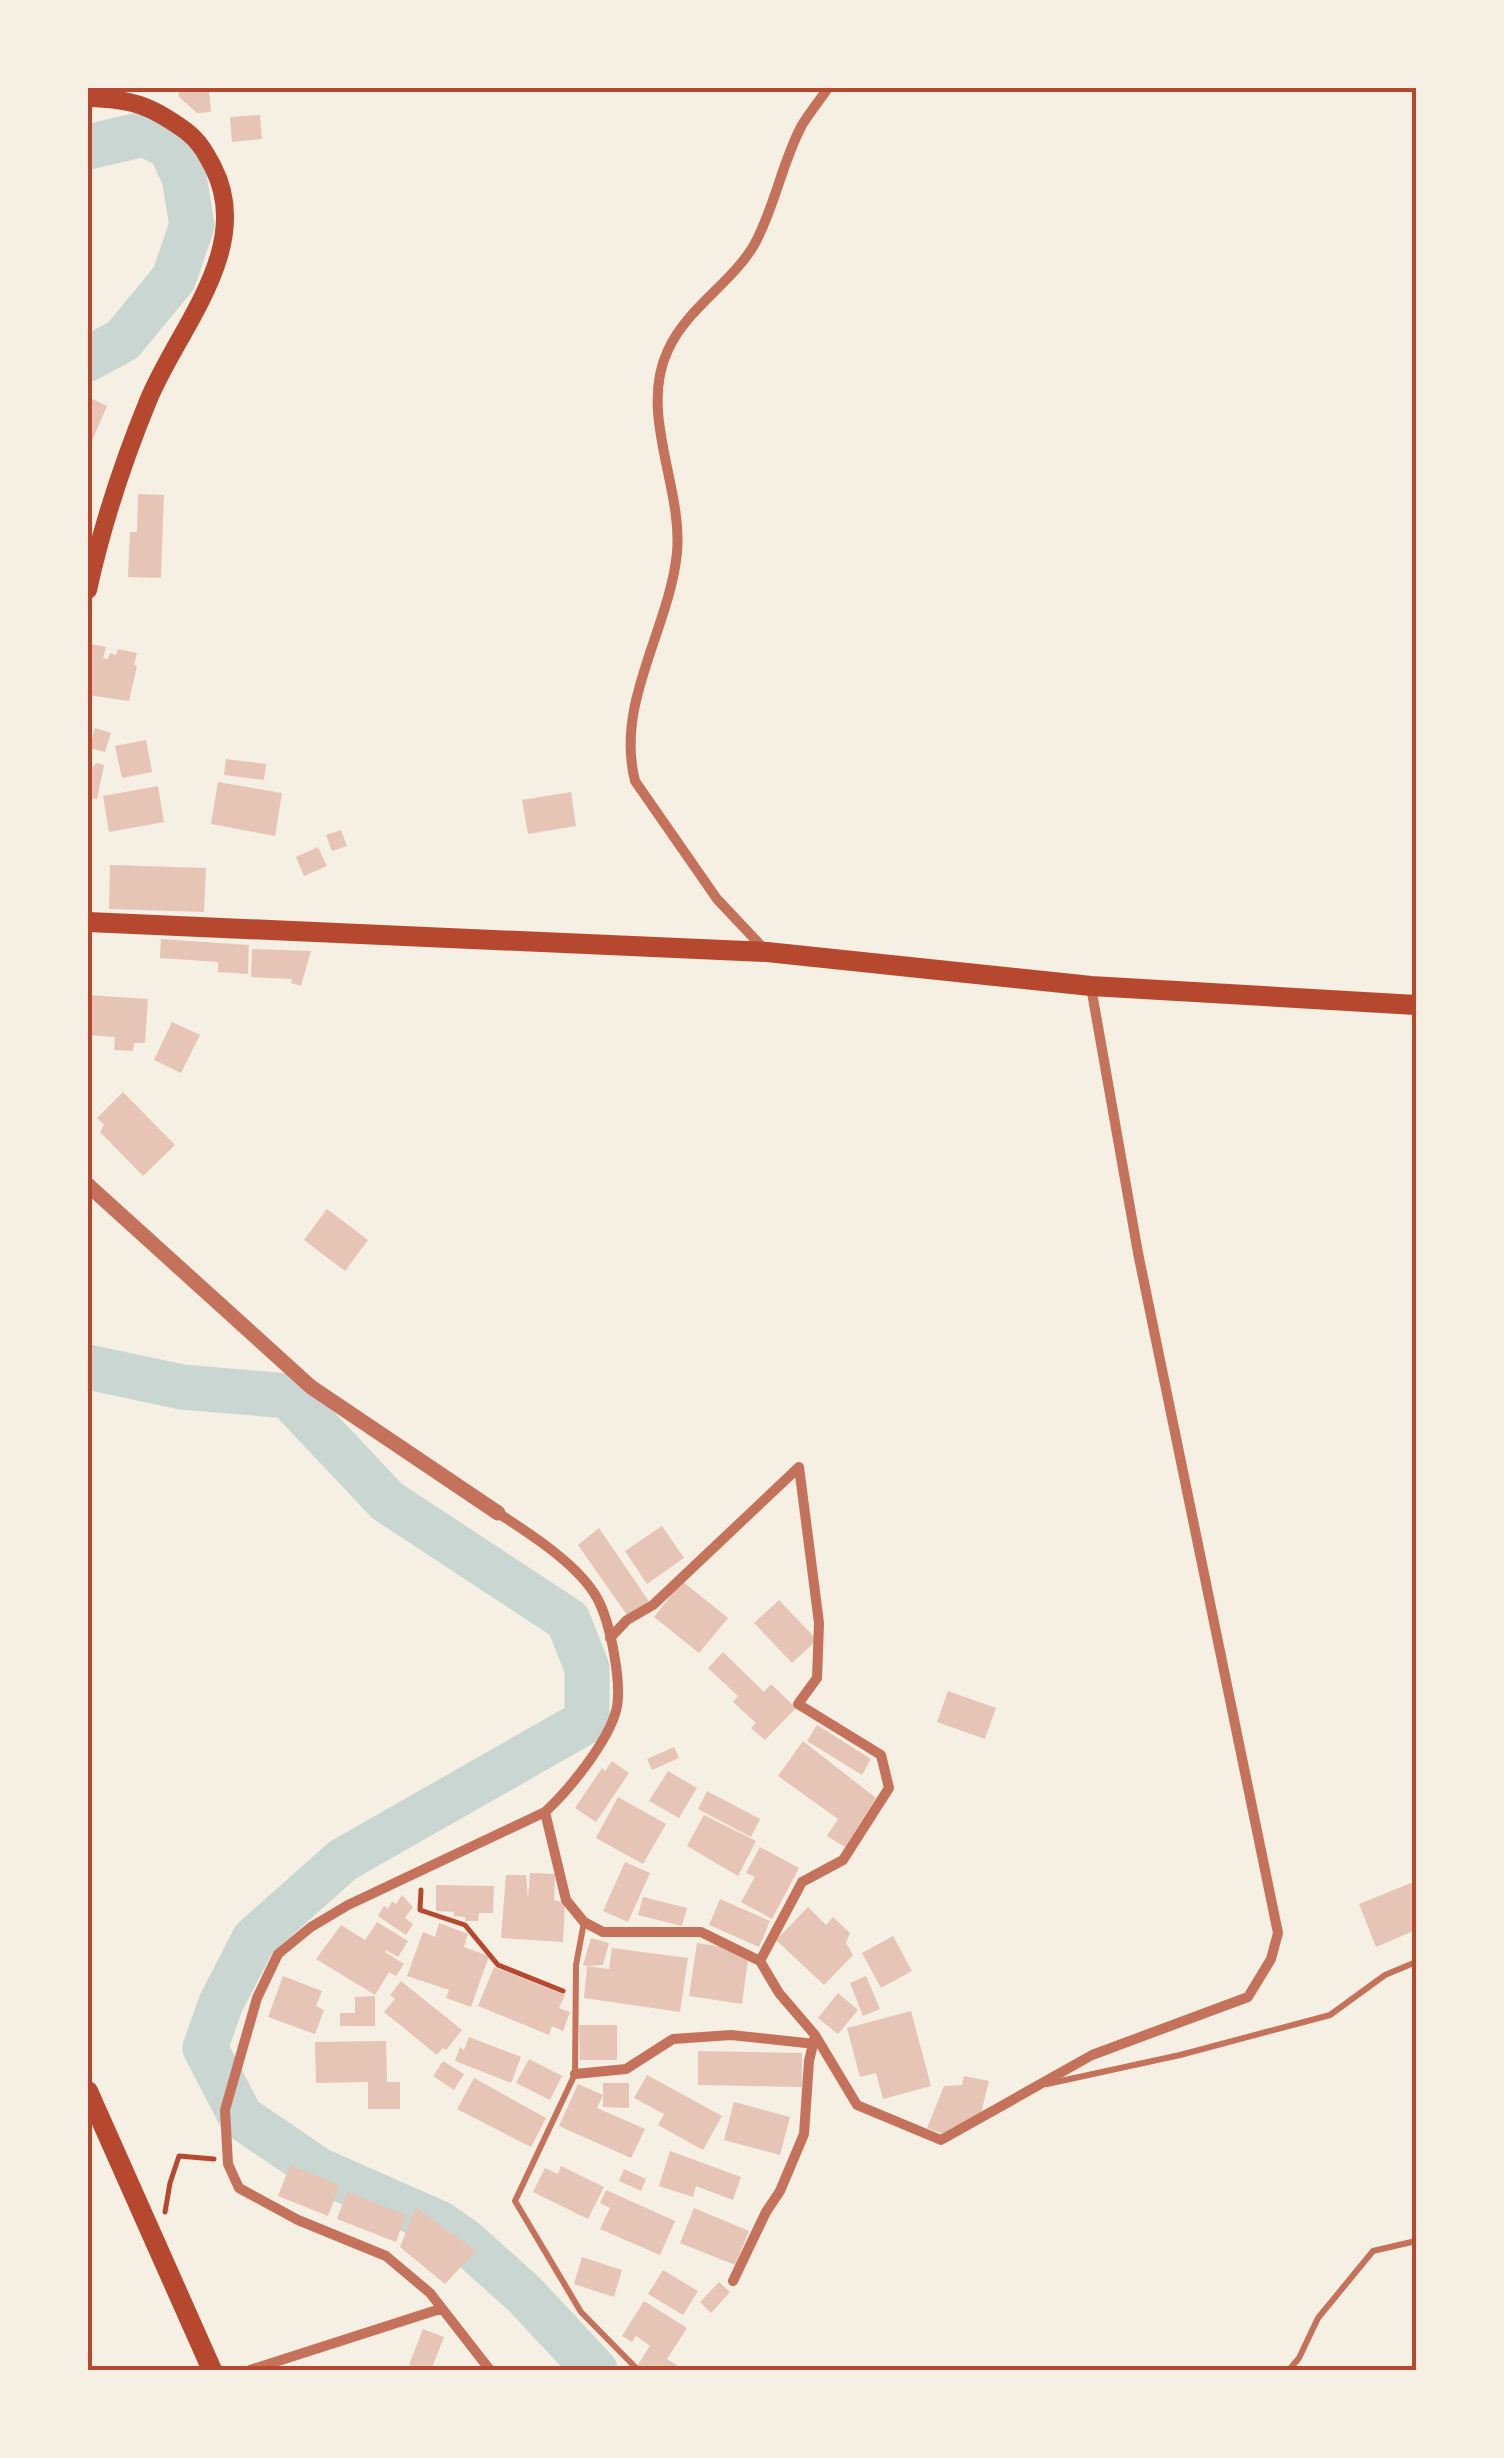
<svg xmlns="http://www.w3.org/2000/svg" width="1504" height="2458" viewBox="0 0 1504 2458" font-family="'Noto Sans',sans-serif">
  <rect width="100%" height="100%" fill="#f6efe4"/>
  <g fill="none" stroke-linecap="round" stroke-linejoin="round">
    <!-- river -->
    <path stroke="#c9d6d2" stroke-width="45" d="M88 147 144 134 170 147 184 177 192 225 174 278 123 340 88 359
      M88 1367 182 1387 288 1396 387 1501 568 1620 587 1668V1721L343 1860 254 1939 221 2003 205 2048 241 2117 319 2170 439 2223 465 2241 524 2294 595 2370"/>
  </g>
  <!-- building -->
  <path fill="#e6c5b7" d="M178 88H209L211 112 197 113 179 97Z
    M260 115 262 139 232 142 230 117Z
    M88 397 107 406 88 450Z
    M138 494 164 495 161 578 128 577 130 532H137Z
    M90 644 106 647 103 658 108 659 110 653 116 655 118 649 137 653 134 665 137 666 129 701 88 695Z
    M95 728 111 733 105 752 89 748Z
    M146 740 152 772 122 778 115 746Z
    M226 759 266 764 264 780 224 775Z
    M96 763 104 765 97 799 88 797V766L93 767Z
    M218 782 282 793 275 836 211 824Z
    M158 786 164 822 109 832 103 796Z
    M571 792 576 826 528 834 522 800Z
    M341 830 347 846 332 851 326 835Z
    M318 847 327 866 304 876 296 857Z
    M110 865 206 868 204 912 109 909Z
    M161 939 249 945 248 974 218 972V962L160 958Z
    M252 949 311 951 301 986 291 983 292 979 251 977Z
    M88 995 148 999 145 1043H134L133 1051 114 1050 115 1037 88 1035Z
    M172 1022 200 1035 181 1073 154 1060Z
    M123 1092 175 1145 143 1176 100 1132 104 1125 97 1118Z
    M327 1209 368 1240 345 1271 304 1240Z
    M662 1526 684 1558 647 1584 625 1551Z
    M599 1528 650 1603 627 1615 578 1545Z
    M682 1581 728 1618 699 1653 654 1617Z
    M779 1600 817 1640 792 1663 754 1623Z
    M723 1652 764 1692 771 1684 796 1708 765 1740 751 1728 756 1723 733 1702 738 1696 708 1668Z
    M948 1691 996 1708 985 1739 937 1722Z
    M817 1725 871 1759 862 1775 807 1741Z
    M803 1741 876 1798 845 1847 827 1836 838 1819 778 1776Z
    M674 1747 679 1758 652 1770 647 1759Z
    M612 1761 629 1773 596 1822 575 1808 602 1768 605 1771Z
    M668 1771 697 1788 679 1818 649 1801Z
    M707 1791 760 1819 751 1837 698 1809Z
    M618 1797 666 1824 643 1864 596 1838Z
    M704 1815 756 1841 738 1876 687 1846Z
    M760 1847 799 1868 772 1919 741 1902 755 1877 746 1873Z
    M625 1862 650 1873 628 1922 603 1911Z
    M530 1873 555 1874 554 1900 565 1903 563 1942 501 1938 506 1875H526L528 1899Z
    M1416 1881V1930L1376 1947 1359 1904Z
    M436 1885 494 1886 493 1913H479L478 1921H465V1917L454 1916V1912L436 1911Z
    M402 1895 413 1907 405 1918 413 1924 406 1935 378 1916 384 1906 388 1909 392 1901 396 1904Z
    M643 1897 687 1908 682 1926 638 1915Z
    M720 1899 770 1921 759 1947 709 1925Z
    M808 1907 826 1925 833 1917 850 1933 846 1943 853 1955 824 1985 776 1940Z
    M377 1922 408 1941 398 1957 386 1950 385 1952 404 1964 396 1976 389 1972 375 1995 316 1959 341 1925 365 1940Z
    M439 1923 468 1934 464 1947 489 1956 471 2007 446 1998 449 1990 407 1976 423 1932 435 1937Z
    M893 1936 912 1971 881 1988 862 1953Z
    M591 1938 609 1943 603 1965 587 1966 609 1969 612 1948 688 1958 680 2012 584 1998 587 1966 583 1965Z
    M697 1943 723 1947 748 1960 742 2004 689 1996Z
    M494 1967 565 1995 559 2008 570 2012 563 2031 552 2026 549 2035 478 2006Z
    M283 1976 322 1991 316 2006 324 2010 315 2034 268 2017Z
    M866 1976 880 2009 863 2016 850 1983Z
    M401 1981 462 2030 446 2050 443 2048 437 2055 384 2012 395 1999 390 1995Z
    M838 1993 858 2010 838 2034 818 2018Z
    M355 1997 375 1996V2026H340V2013H355Z
    M911 2011 931 2086 883 2099 876 2073 860 2077 847 2028Z
    M579 2025H617V2060H580Z
    M469 2037 521 2057 511 2083 455 2061 460 2047 464 2050Z
    M386 2041 387 2082H400V2109H368V2082L316 2083 315 2042Z
    M698 2051 802 2053V2087L698 2085Z
    M529 2059 562 2076 550 2100 516 2083Z
    M443 2061 464 2074 454 2090 433 2076Z
    M647 2075 722 2116 703 2150 658 2125 664 2114 634 2098Z
    M964 2076 989 2081 981 2113 943 2134 927 2128 944 2086 962 2085Z
    M474 2078 546 2118 531 2147 457 2109Z
    M603 2083H629V2108L603 2107Z
    M578 2084 603 2095 597 2108 645 2129 631 2158 559 2126Z
    M734 2102 790 2117 780 2155 724 2140Z
    M670 2151 741 2177 733 2200 696 2186 693 2197 659 2186Z
    M290 2165 340 2185 328 2216 278 2196Z
    M561 2166 604 2187 588 2219 533 2192 545 2168 558 2174Z
    M624 2169 646 2179 641 2191 619 2181Z
    M606 2190 675 2221 660 2255 600 2229 610 2208 600 2203Z
    M347 2192 406 2215 396 2242 337 2219Z
    M416 2207 476 2251 445 2284 400 2247Z
    M694 2208 749 2231 735 2265 680 2243Z
    M582 2257 622 2270 614 2297 574 2284Z
    M663 2270 698 2291 683 2315 648 2294Z
    M719 2282 730 2292 711 2313 700 2302Z
    M644 2301 687 2328 667 2359 677 2365 673 2370H645L637 2366 650 2346 636 2336 632 2342 622 2336Z
    M423 2329 444 2337 431 2370 409 2365Z"/>
  <g fill="none" stroke-linecap="round" stroke-linejoin="round">
    <!-- path -->
    <path stroke="#b5482f" stroke-width="5" d="M421 1890 420 1910 465 1925 498 1965 563 1991
      M165 2212 170 2183 179 2156 214 2159"/>
    <!-- service -->
    <path stroke="#c5725c" stroke-width="6" d="M584 1922 576 1965 575 2074 515 2201 581 2312 638 2370
      M1047 2084 1180 2055 1330 2015 1385 1975 1416 1962
      M1289 2370 1299 2358 1318 2318 1373 2251 1416 2241"/>
    <!-- minor -->
    <path stroke="#c5725c" stroke-width="10" d="M767 952 717 899 635 781C615 702 669 630 677 553 683 486 638 414 668 350 687 308 732 283 754 245 775 207 782 162 802 125 810 112 820 100 828 88
      M610 1638 627 1620 653 1605 799 1467 819 1623 817 1678 798 1704 881 1755 889 1788 843 1860 802 1882 760 1961 779 1993 815 2035 857 2105 941 2140 1092 2055 1248 1997 1271 1959 1278 1933 1138 1253 1091 987
      M545 1812 566 1900 584 1922 603 1932H701L760 1961
      M575 2074 626 2069 673 2039 731 2035 815 2044
      M733 2281 766 2212 780 2191 804 2134 809 2061 815 2036
      M250 2370 440 2309
      M490 2370 430 2293 386 2256 298 2220 239 2188 228 2164 225 2110 257 1998 278 1954 311 1927 348 1905 545 1812C569 1790 607 1743 616 1711 623 1685 610 1621 597 1598 579 1565 529 1533 498 1513"/>
    <!-- tertiary -->
    <path stroke="#c5725c" stroke-width="15" d="M88 1185 311 1387 498 1513"/>
    <!-- secondary -->
    <path stroke="#b5482f" stroke-width="18" d="M88 98C132 99 150 105 186 131 200 142 205 152 213 167 255 248 177 329 148 401 123 462 102 526 88 590"/>
    <!-- primary -->
    <path stroke="#b5482f" stroke-width="20" d="M88 922 767 952 1091 986 1416 1005
      M88 2091 212 2370"/>
  </g>
  <!-- border -->
  <rect width="1504" height="2458" fill="none" stroke="#f6efe4" stroke-width="180"/>
  <rect x="90" y="90" width="1324" height="2278" fill="none" stroke="#b5482f" stroke-width="4"/>
</svg>
